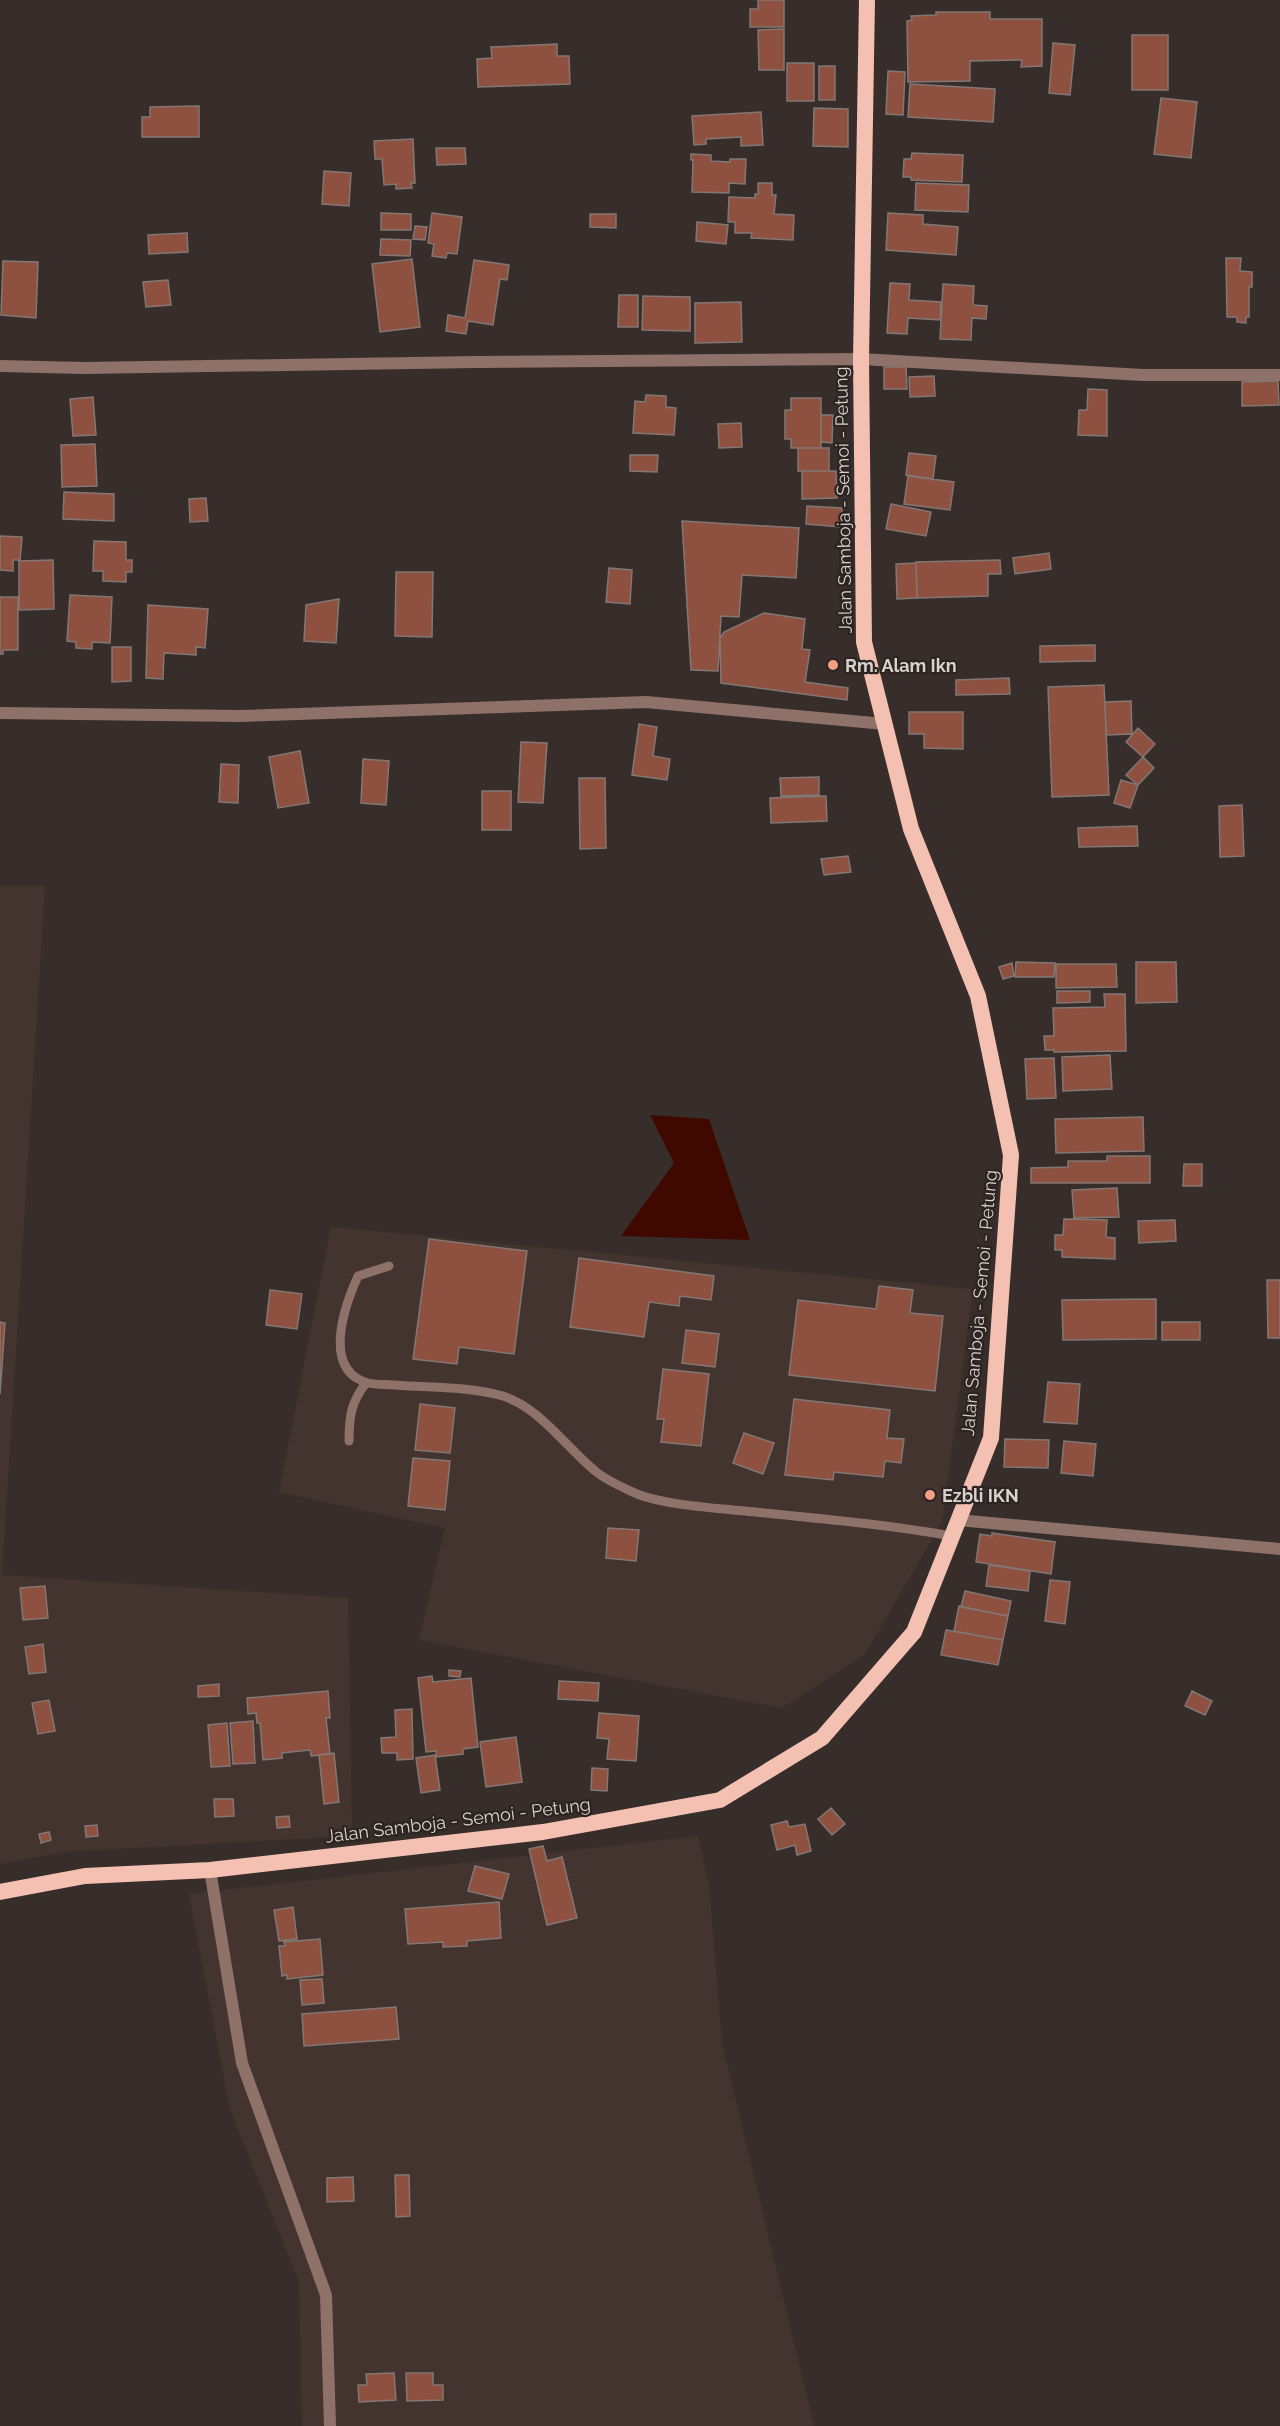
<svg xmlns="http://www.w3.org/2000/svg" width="1280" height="2426" viewBox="0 0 1280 2426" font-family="Raleway,sans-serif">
  <rect width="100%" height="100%" fill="#372e2b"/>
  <!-- built -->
  <path fill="#44342f" d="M0 886H45L2 1575 348 1598 352 1836 64 1852 0 1864Z
    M331 1227 973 1289 942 1522 865 1654 782 1708 419 1640 445 1528 279 1492Z
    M698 1836 709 1885 722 2043 814 2426H302L299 2282 230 2109 189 1894Z"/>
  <!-- water -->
  <path fill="#400900" d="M650 1115 709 1119 750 1240 621 1236 674 1163Z"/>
  <!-- building -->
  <path fill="#8f513f" stroke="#827774" stroke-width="1.5" d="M758 0H784V27H750V9H758Z
    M936 12H990V19H1042V66L1021 67 1022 60 970 61V81L908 82 907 21 912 20 911 16 936 15Z
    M784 29V70H759L758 30Z
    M1132 35H1168V90H1132Z
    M1053 43 1075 45 1070 95 1049 93Z
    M557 44V56H569L570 84 478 87 477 59 492 58 491 47Z
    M787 63H814V101H787Z
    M819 66H835V100H819Z
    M888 71 905 72 903 115 886 114Z
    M910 84 995 89 993 122 908 117Z
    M1161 98 1197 102 1191 158 1154 154Z
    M199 106V137H142V117H150V107Z
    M814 108 848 109V147L813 146Z
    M761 112 763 145 741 146V137L706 139V144L694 145 692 116Z
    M413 139 415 183H411L412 188 396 189V184L384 185 382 159H375L374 141Z
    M436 148H465L466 164 437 165Z
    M912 153 963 155 962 182 911 180V177H903L904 159H911Z
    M691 154 711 155V161L730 162V159H746L745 184 729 183V193L692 192 693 160H691Z
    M324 171 351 173 349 206 322 204Z
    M758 183H772V195H776L774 214 794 215 793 240 751 238 752 233H735V222H728L729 197 755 198V194H758Z
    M916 183 969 185 968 212 915 210Z
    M381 213 411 214V230H381Z
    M432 213 462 217 457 254 447 253 446 258 432 256 434 244 428 243Z
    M888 213 923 215V224L958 227 956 255 886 250Z
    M590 214H616V228L590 227Z
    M697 222 728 225 726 244 696 241Z
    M415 226 427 227 425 240 413 239Z
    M187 233 188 252 149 254 148 235Z
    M381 239 411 240 410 256 380 255Z
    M1226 258H1241L1240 271 1252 272V287H1249V317H1246V323L1237 322V317H1227Z
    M412 259 420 327 380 332 372 264Z
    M474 260 509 265 507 280 500 279 493 325 468 321 466 334 446 331 448 315 465 318Z
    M3 261 38 262 36 318 1 315Z
    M168 280 171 305 146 307 143 282Z
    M890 283 910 284 909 300 941 302 940 320 908 318 907 334 887 333Z
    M943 284 974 286 973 305 987 306 986 319 972 318 971 340 940 339Z
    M619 295H638V327H618Z
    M643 296 690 297V331L642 330Z
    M741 302 742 342 695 343V303Z
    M884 367H906L907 389H884Z
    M934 376 935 396 910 397 909 377Z
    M1278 381 1279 405 1242 406V382Z
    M1088 389 1107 390V436L1078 435 1079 410H1087Z
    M646 395 666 396V407L676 408 674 435 633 433 635 401 645 402Z
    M93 397 96 435 73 436 70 399Z
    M791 398H821V448H791V439H785V410H791Z
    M821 415H833L832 443 821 442Z
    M741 423 742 447 719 448 718 424Z
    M95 444 97 486 62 487 61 445Z
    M798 448H829V471H798Z
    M909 453 936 456 933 479 906 475Z
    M630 455H658L657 472 630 471Z
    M802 471H836L837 498 802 499Z
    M908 476 954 482 950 510 904 504Z
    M64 492 114 494V521L63 519Z
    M206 498 208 521 190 522 189 499Z
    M891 504 931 512 926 536 886 529Z
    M807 506 842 508 841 527 806 524Z
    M682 521 799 528 796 578 742 575 739 617 721 616 718 671 691 670Z
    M0 536 22 537 20 560H13V571L0 570Z
    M94 541 126 542V560H132V572H126V582L103 581V571H93Z
    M1049 553 1051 569 1015 574 1013 558Z
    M53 560 54 609 19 610V561Z
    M1000 560 1001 574H988V596L917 598 916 562Z
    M916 563 917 598 897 599 896 564Z
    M609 568 632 570 630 604 606 602Z
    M396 572H433L432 637 395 636Z
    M70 595 112 597 110 643 92 642V649L76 648V642L67 641Z
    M0 597H18V650H3V654H0Z
    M339 599 336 643 304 641 306 605Z
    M148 605 208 609 205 648 196 647V655L164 653 163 679 146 678Z
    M764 613 805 619 802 649 810 650 805 682 848 688 847 700 721 683 720 638 724 632Z
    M1095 645V661L1040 662V646Z
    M112 647H131V681L112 682Z
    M1009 678 1010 694 956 695V680Z
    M1104 685 1109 795 1052 797 1048 687Z
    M1131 701 1132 734 1106 735 1105 702Z
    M909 712H963V749L924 748V734H909Z
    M639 724 657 727 653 756 670 759 667 780 632 775Z
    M1138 728 1155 744 1143 757 1126 742Z
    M521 742 547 743 543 803 518 802Z
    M300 751 309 803 278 808 269 757Z
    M1143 757 1154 768 1138 785 1126 775Z
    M363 759 389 761 386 805 361 803Z
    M221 764 239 765 238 803 219 802Z
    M819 777V795L781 796 780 778Z
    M579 778H605L606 848 580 849Z
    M1121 780 1138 785 1130 808 1114 803Z
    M482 791H511V830H482Z
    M826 796 827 821 771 823 770 798Z
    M1242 805 1244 856 1220 857 1219 806Z
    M1137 826 1138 846 1079 847 1078 828Z
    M848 856 851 872 824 875 821 859Z
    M1016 962 1055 963 1054 977H1015Z
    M1136 962H1176L1177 1002 1136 1003Z
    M1012 963 1014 976 1003 979 999 967Z
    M1056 964H1116L1117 987 1056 988Z
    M1057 991H1090V1002L1057 1003Z
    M1104 994H1125L1126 1051 1054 1052V1050H1045L1044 1036H1054L1053 1008 1105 1007Z
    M1110 1055 1112 1089 1063 1091 1062 1057Z
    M1054 1058 1056 1098 1027 1099 1025 1059Z
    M1143 1117 1144 1151 1056 1153 1055 1119Z
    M1107 1156H1150V1183H1031V1168L1068 1167V1161H1107Z
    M1184 1164H1202V1186H1183Z
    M1117 1188 1119 1217 1074 1218 1072 1190Z
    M1064 1219 1107 1220 1106 1237 1115 1238V1259L1062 1257V1250H1055V1235H1063Z
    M1175 1220 1176 1241 1139 1243 1138 1221Z
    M429 1239 527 1251 514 1354 459 1347 457 1364 413 1359Z
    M579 1258 714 1276 711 1300 680 1296 679 1306 649 1302 644 1337 570 1327Z
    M1267 1280H1280V1338H1268Z
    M879 1286 913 1290 910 1313 943 1316 935 1391 789 1375 798 1300 876 1309Z
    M270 1290 302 1294 297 1329 266 1325Z
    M1156 1299V1339L1063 1340 1062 1300Z
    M0 1322 5 1323 0 1394Z
    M1162 1322H1200V1340H1162Z
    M686 1330 719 1334 715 1367 682 1363Z
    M663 1369 709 1374 701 1446 661 1442 664 1419H657Z
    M1048 1382 1080 1384 1077 1424 1044 1422Z
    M794 1399 890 1410 887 1438 904 1439 901 1463 885 1461 883 1477 834 1472 833 1480 785 1475Z
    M420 1404 455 1408 450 1453 415 1450Z
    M744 1433 774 1443 763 1474 733 1463Z
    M1005 1439 1049 1440 1048 1468 1004 1467Z
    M1064 1441 1096 1444 1093 1476 1061 1473Z
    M413 1458 450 1461 445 1510 408 1506Z
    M608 1528 639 1530 636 1561 606 1558Z
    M992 1533 1055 1542 1051 1574 976 1562 980 1534 992 1536Z
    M989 1565 1030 1571 1028 1591 986 1586Z
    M1050 1580 1070 1582 1065 1624 1045 1621Z
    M45 1586 48 1618 23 1620 20 1588Z
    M965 1591 1011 1601 1008 1616 961 1607Z
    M959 1606 1008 1616 1003 1640 954 1631Z
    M946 1630 1003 1640 998 1665 941 1655Z
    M43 1644 46 1672 29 1674 25 1647Z
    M449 1670 461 1671 460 1677 449 1676Z
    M432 1676 433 1682 471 1678 478 1747 463 1749V1754L436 1757V1751L426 1752 418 1678Z
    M559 1681 599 1683 598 1701 558 1699Z
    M219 1684V1696L198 1697V1686Z
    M328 1691 330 1718H326L330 1754 311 1756 310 1750 282 1753V1758L263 1760 260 1723H257L256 1713 248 1714 247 1698Z
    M1192 1691 1212 1701 1205 1715 1185 1706Z
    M49 1700 55 1731 38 1734 32 1703Z
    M412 1709 413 1759 397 1760V1753H382L381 1738 396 1737 395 1710Z
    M599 1713 639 1716 636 1761 607 1759 609 1739 597 1738Z
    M253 1721 255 1763 233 1764 230 1723Z
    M227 1723 230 1766 211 1767 208 1725Z
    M516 1737 522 1782 486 1787 480 1742Z
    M334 1753 339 1802 324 1804 319 1755Z
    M435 1755 440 1790 421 1793 416 1758Z
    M592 1768 608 1769 607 1791 591 1790Z
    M214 1799H233L234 1816 215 1817Z
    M831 1808 845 1824 832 1835 818 1819Z
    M289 1816 290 1827 277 1828 276 1817Z
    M787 1821 789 1827 805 1824 811 1851 797 1855 795 1845 777 1850 771 1825Z
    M97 1825 98 1836 86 1837 85 1826Z
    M49 1832 51 1840 41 1843 39 1834Z
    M543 1846 547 1861 562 1857 577 1918 547 1925 529 1849Z
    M475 1866 509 1874 502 1899 468 1891Z
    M499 1902 501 1938 467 1941V1946L443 1947V1942L408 1944 405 1909Z
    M293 1907 297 1939 279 1941 274 1910Z
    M320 1939 323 1975 287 1979V1975L282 1976 279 1946H285L284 1942Z
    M322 1979 324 2003 302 2005 300 1980Z
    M396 2007 399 2039 304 2046 302 2014Z
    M395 2175H409L410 2216 396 2217Z
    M353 2177 354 2201 327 2202V2178Z
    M394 2373 396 2400 359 2402 358 2385H367L366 2374Z
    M406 2373H433V2385H443V2400L407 2401Z"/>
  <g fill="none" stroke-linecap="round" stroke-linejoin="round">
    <!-- service -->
    <path stroke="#8e7168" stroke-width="9" d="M389 1266 358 1276C345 1305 321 1370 368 1383 376 1385 386 1384 395 1385 430 1388 468 1386 503 1396 540 1408 565 1446 594 1470 605 1480 624 1488 637 1494 665 1505 714 1508 745 1511 814 1518 883 1524 952 1536
      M349 1441C349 1417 351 1402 366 1383"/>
    <!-- minor -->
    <path stroke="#8e7168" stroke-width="12" d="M0 366 84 368 476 362 861 359 1143 375H1280
      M0 713 240 716 646 702 885 724
      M958 1520 1280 1549
      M210 1870 242 2063 326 2295 330 2426"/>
    <!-- trunk -->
    <path stroke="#f4c0b1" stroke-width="16" d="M0 1892 85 1876 210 1870 543 1832 720 1800 822 1738 914 1632 991 1438 1011 1155 978 996 911 829 864 642 861 359 867 0"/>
  </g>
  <!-- markers -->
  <g fill="#f39f85" stroke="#2d2421" stroke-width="2">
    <circle cx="833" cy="665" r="6"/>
    <circle cx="930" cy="1495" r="6"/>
  </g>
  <g text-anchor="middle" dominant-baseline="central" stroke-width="4.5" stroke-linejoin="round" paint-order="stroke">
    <!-- street labels -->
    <g font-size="18" fill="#d7d1cf" stroke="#2d2421">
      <text transform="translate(843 500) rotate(-91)">Jalan Samboja - Semoi - Petung</text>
      <text transform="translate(979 1303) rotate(-85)">Jalan Samboja - Semoi - Petung</text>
      <text transform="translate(458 1820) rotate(-7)">Jalan Samboja - Semoi - Petung</text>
    </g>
    <!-- poi labels -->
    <g font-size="18" font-weight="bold" fill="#d7d1cf" stroke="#2d2421" text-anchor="start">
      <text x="845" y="665">Rm. Alam Ikn</text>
      <text x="942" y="1495">Ezbli IKN</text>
    </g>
  </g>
</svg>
